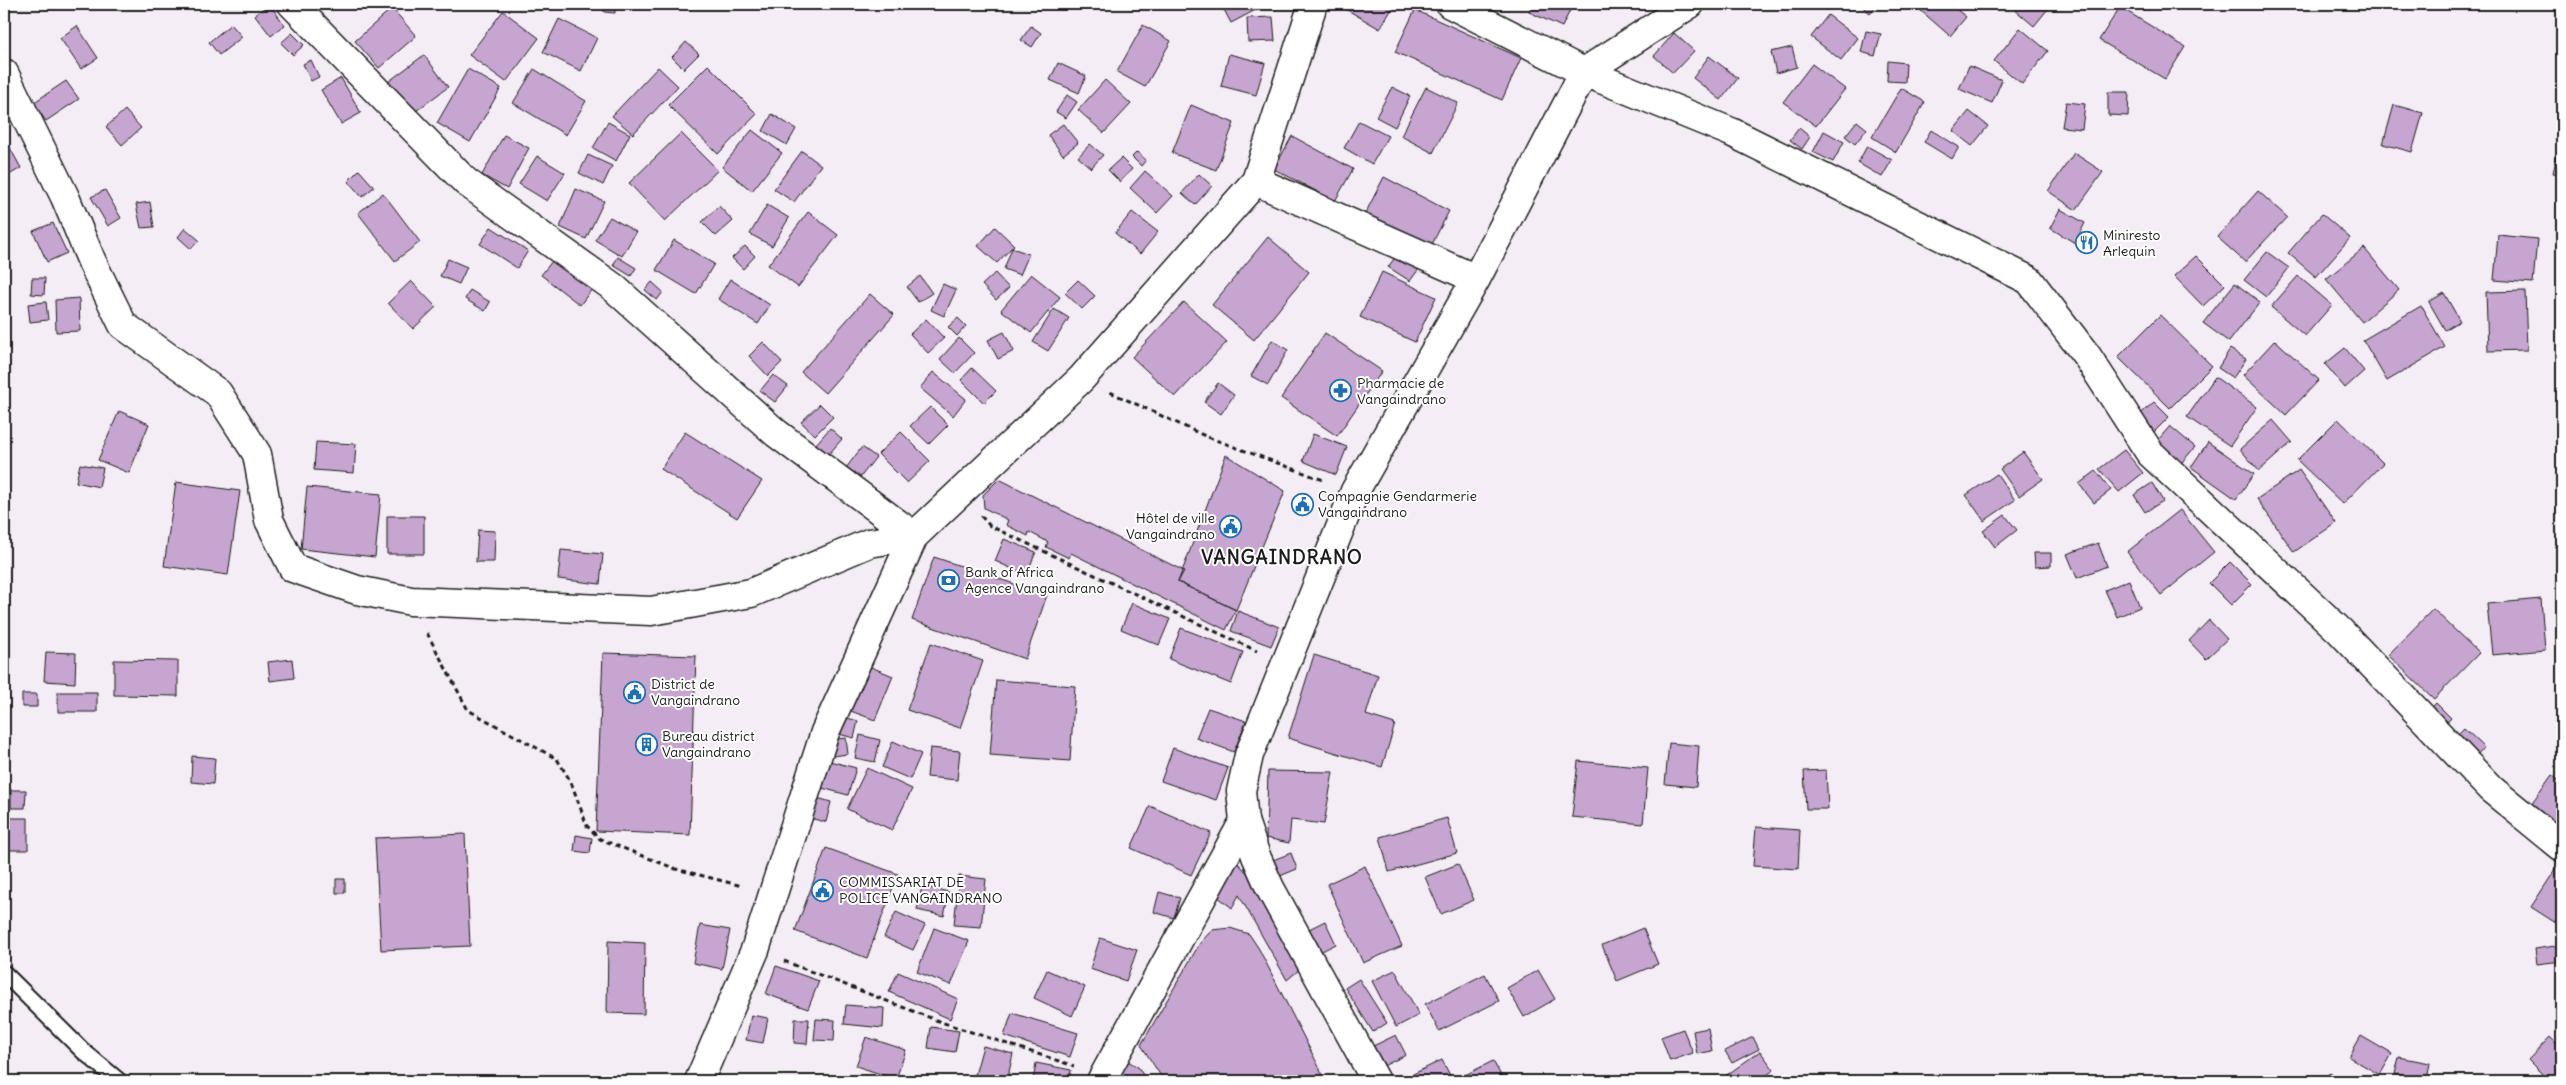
<svg xmlns="http://www.w3.org/2000/svg" width="2566" height="1085" viewBox="0 0 2566 1085" font-family="Delius,sans-serif">
  <rect width="100%" height="100%" fill="#f4edf6"/>
  <filter id="ink" filterUnits="userSpaceOnUse"><feTurbulence type="fractalNoise" baseFrequency=".02" numOctaves="2"/><feDisplacementMap in="SourceGraphic" scale="10" xChannelSelector="R" yChannelSelector="G"/><feConvolveMatrix kernelMatrix="1 2 1 2 8 2 1 2 1" color-interpolation-filters="sRGB"/></filter>
  <g filter="url(#ink)">
    <!-- building -->
    <path fill="#c6a5d0" stroke="#1c1c1c" d="M269 4 285 25 271 36 255 15Z
      M604 4H615V13L604 12Z
      M1221 4H1267L1231 23Z
      M1337 4H1386L1393 7 1380 29Z
      M1532 4H1573L1562 27 1529 12Z
      M1859 4H1878L1870 13Z
      M1923 4H1950L1966 17 1950 36 1919 9Z
      M2008 4H2052L2034 26Z
      M2120 7 2185 47 2165 79 2099 40Z
      M392 8 416 36 379 68 355 41Z
      M1415 10 1521 58 1502 100 1395 52Z
      M503 11 539 38 506 82 469 55Z
      M1828 15 1858 38 1841 60 1811 37Z
      M1273 17 1275 41 1248 42 1247 18Z
      M559 19 597 38 581 71 543 52Z
      M231 24 242 37 219 55 209 42Z
      M1143 25 1171 41 1145 87 1117 72Z
      M77 26 98 58 81 69 60 38Z
      M1031 26 1041 33 1032 47 1021 40Z
      M2020 28 2048 51 2022 84 1994 61Z
      M1866 31 1881 34 1875 56 1861 52Z
      M292 33 304 45 293 55 281 43Z
      M1674 33 1694 51 1673 73 1654 56Z
      M686 42 699 54 684 69 672 57Z
      M1792 47 1797 67 1776 73 1771 52Z
      M1229 54 1265 63 1256 95 1221 86Z
      M424 55 448 87 408 117 384 85Z
      M1709 56 1738 78 1721 100 1693 78Z
      M311 60 319 77 311 81 303 64Z
      M1888 61 1906 63 1905 82 1887 81Z
      M1058 63 1086 76 1079 93 1050 80Z
      M1812 64 1845 89 1816 126 1783 102Z
      M708 65 757 114 718 154 668 105Z
      M1969 66 2002 80 1992 103 1959 89Z
      M658 67 678 86 633 134 612 116Z
      M468 69 501 88 470 142 437 123Z
      M534 69 586 101 566 135 513 103Z
      M341 78 361 113 341 124 321 90Z
      M1105 80 1131 104 1104 133 1078 110Z
      M66 81 79 99 46 121 33 103Z
      M1392 87 1410 96 1395 127 1376 117Z
      M1426 87 1458 103 1433 153 1401 136Z
      M1901 88 1925 102 1896 152 1872 137Z
      M2108 92H2129L2128 116 2108 115Z
      M1067 95 1077 102 1066 118 1056 112Z
      M2066 102 2085 104 2082 129 2062 127Z
      M1191 105 1234 123 1216 170 1172 153Z
      M2394 105 2423 113 2412 152 2383 144Z
      M125 110 141 128 122 145 106 127Z
      M1969 111 1988 126 1972 146 1953 131Z
      M772 114 796 129 787 145 763 131Z
      M1359 121 1388 136 1372 164 1344 148Z
      M1857 121 1867 129 1855 144 1845 136Z
      M608 122 630 134 616 161 593 148Z
      M1063 124 1078 143 1063 155 1048 135Z
      M1799 128 1810 137 1802 149 1790 140Z
      M752 130 782 153 752 191 722 167Z
      M1931 130 1959 147 1952 159 1924 142Z
      M1824 131 1844 142 1833 162 1813 152Z
      M681 133 718 170 665 221 629 183Z
      M2562 133V175L2553 173Z
      M504 135 529 148 507 189 482 175Z
      M1292 136 1353 169 1335 201 1274 169Z
      M4 137 21 168 4 178Z
      M1090 144 1103 155 1091 168 1078 157Z
      M1867 146 1892 160 1882 177 1858 163Z
      M802 151 821 165 794 202 774 189Z
      M1137 152 1146 160 1141 166 1132 157Z
      M2074 153 2103 172 2076 210 2048 191Z
      M588 155 612 166 603 185 579 173Z
      M537 156 565 173 547 201 519 184Z
      M1121 158 1132 169 1120 182 1108 170Z
      M359 170 374 187 362 197 348 181Z
      M1145 171 1173 196 1157 213 1130 188Z
      M1199 174 1212 186 1195 205 1182 193Z
      M1384 177 1449 211 1430 248 1365 214Z
      M576 189 604 201 586 239 560 227Z
      M105 190 121 218 108 226 91 197Z
      M2258 191 2287 217 2245 262 2217 237Z
      M383 193 420 242 395 261 358 213Z
      M150 202 154 227 141 228 136 204Z
      M767 205 789 218 772 246 750 234Z
      M719 206 733 221 716 236 702 222Z
      M2060 209 2085 223 2075 243 2050 228Z
      M808 212 838 235 798 287 768 265Z
      M1132 212 1158 232 1140 254 1115 233Z
      M2322 214 2350 238 2316 277 2288 253Z
      M610 217 636 232 622 256 595 240Z
      M53 223 67 253 47 262 33 231Z
      M491 227 528 251 517 268 480 244Z
      M995 227 1014 245 997 263 978 246Z
      M185 228 199 240 191 249 178 237Z
      M2498 235 2537 239 2533 283 2494 280Z
      M1268 237 1309 272 1254 340 1212 305Z
      M674 240 714 264 696 294 656 270Z
      M745 246 755 256 743 269 732 258Z
      M1012 248 1029 254 1020 275 1004 269Z
      M2364 248 2399 290 2362 322 2326 279Z
      M1399 252 1421 266 1410 281 1388 267Z
      M2267 252 2289 268 2266 297 2244 280Z
      M557 255 595 285 580 305 541 275Z
      M2196 256 2225 285 2203 306 2174 276Z
      M618 257 636 268 631 276 613 265Z
      M448 259 467 267 459 284 440 276Z
      M1382 272 1436 297 1415 342 1360 317Z
      M995 273 1009 288 996 300 982 285Z
      M1031 274 1060 297 1031 333 1001 310Z
      M920 276 932 293 918 302 907 287Z
      M2298 276 2332 305 2305 336 2271 307Z
      M32 278H45L44 295 31 294Z
      M730 279 770 305 758 324 718 299Z
      M1078 280 1095 296 1082 309 1065 293Z
      M411 281 436 307 413 329 388 303Z
      M652 282 663 292 657 300 645 290Z
      M2235 283 2260 302 2229 342 2203 323Z
      M943 284 956 290 944 316 931 310Z
      M470 290 490 302 485 311 465 299Z
      M2525 291 2527 350 2488 351 2486 292Z
      M2444 293 2460 321 2445 330 2429 302Z
      M870 294 894 315 825 393 801 372Z
      M79 298 80 331 56 332 55 300Z
      M46 302 48 320 30 322 28 304Z
      M1184 302 1227 342 1175 397 1132 357Z
      M2421 306 2445 347 2387 381 2363 340Z
      M1054 309 1069 318 1048 351 1033 342Z
      M2160 315 2212 366 2170 408 2118 357Z
      M958 318 966 326 957 336 948 327Z
      M926 319 944 338 928 353 910 334Z
      M1004 332 1014 351 998 359 988 340Z
      M1325 333 1382 371 1337 436 1281 398Z
      M959 338 974 353 955 373 940 359Z
      M1272 340 1288 350 1268 385 1251 376Z
      M2275 340 2319 380 2286 415 2243 375Z
      M763 342 782 362 768 376 749 356Z
      M2345 348 2364 371 2345 388 2325 364Z
      M2230 349 2246 359 2233 378 2218 368Z
      M972 368 996 391 984 403 961 380Z
      M933 372 966 399 953 416 920 388Z
      M773 375 788 386 775 402 760 391Z
      M2215 377 2257 407 2230 446 2187 417Z
      M1218 383 1234 395 1221 414 1204 402Z
      M2154 402 2169 417 2153 433 2137 417Z
      M820 404 833 417 815 435 801 422Z
      M930 407 948 425 929 444 910 426Z
      M119 411 149 424 129 473 98 460Z
      M2338 419 2383 463 2343 504 2297 460Z
      M2273 420 2292 442 2259 471 2240 449Z
      M2170 426 2195 447 2177 468 2152 447Z
      M830 428 842 439 828 455 816 444Z
      M685 432 762 481 737 518 661 469Z
      M901 432 930 461 907 483 878 454Z
      M1313 434 1347 447 1336 475 1303 461Z
      M316 442 356 444 354 473 314 470Z
      M2208 442 2254 474 2236 499 2191 467Z
      M862 447 876 457 859 479 846 468Z
      M2124 450 2143 473 2119 492 2099 469Z
      M2023 452 2043 479 2019 496 2000 469Z
      M1226 455 1285 491 1236 610 1178 582Z
      M80 464 103 468 99 487 76 482Z
      M2299 470 2336 523 2294 552 2257 499Z
      M2096 471 2111 490 2094 503 2079 484Z
      M1997 474 2015 500 1984 521 1966 495Z
      M999 479 1184 571 1178 582 1236 610 1226 630 1071 553 1069 558 1046 547 1048 542 1029 532 1028 536 1006 525 1008 520 984 508 983 495Z
      M176 482 240 491 228 575 164 566Z
      M2152 483 2163 501 2145 512 2134 495Z
      M307 487 381 494 375 557 301 549Z
      M2180 510 2214 552 2161 595 2127 552Z
      M2005 515 2017 530 1995 547 1983 531Z
      M387 516H424V554H387Z
      M478 530 495 531 494 562H476Z
      M1004 539 1036 552 1026 575 995 561Z
      M2098 543 2107 566 2077 578 2067 554Z
      M561 550 603 554 600 584 558 579Z
      M2034 553H2051V566L2035 567Z
      M934 557 1047 595 1025 659 912 620Z
      M2230 562 2252 584 2231 605 2209 583Z
      M2129 580 2140 607 2117 617 2105 590Z
      M2541 599 2545 650 2492 655 2487 604Z
      M1132 603 1170 619 1159 645 1121 629Z
      M2433 609 2479 653 2434 699 2388 655Z
      M1238 611 1279 627 1271 646 1231 631Z
      M2209 620 2227 639 2206 659 2189 641Z
      M1181 628 1243 652 1231 684 1169 659Z
      M931 643 983 661 960 728 907 710Z
      M46 652 76 653 75 683 44 681Z
      M603 653 696 656 690 835 596 831Z
      M1314 655 1378 675 1366 715 1395 724 1382 767 1288 738Z
      M292 659 294 678 270 681 268 662Z
      M114 660 178 661V696L114 695Z
      M866 665 893 676 875 720 848 710Z
      M996 680 1075 686 1070 761 990 755Z
      M58 692H97V712H58Z
      M22 694H37V707H22Z
      M2436 703 2451 718 2442 728 2426 714Z
      M1208 708 1246 721 1234 752 1196 738Z
      M840 716 858 721 854 738 835 733Z
      M2464 728 2484 747 2476 756 2455 737Z
      M860 735 880 740 875 762 855 758Z
      M846 738 848 754 833 756 831 740Z
      M893 741 921 754 910 779 882 767Z
      M1669 743 1699 746 1696 787 1665 784Z
      M930 748 960 751 957 780 927 777Z
      M1173 748 1228 768 1216 800 1161 781Z
      M192 756 215 758 213 784 191 782Z
      M826 760 856 768 848 795 818 787Z
      M1578 761 1648 768 1643 824 1572 817Z
      M867 768 912 789 892 830 847 809Z
      M1826 770 1828 809H1806L1804 771Z
      M1268 771 1333 772 1324 824 1291 820 1289 843 1266 838Z
      M2552 775 2562 783V828L2560 831 2528 808Z
      M11 790H26L25 808H11Z
      M814 797 831 802 826 822 809 818Z
      M1150 806 1211 833 1191 875 1131 848Z
      M6 818H28V850H6Z
      M1447 818 1457 853 1389 872 1380 837Z
      M1756 827 1800 830 1798 869 1753 866Z
      M465 834 470 946 381 950 375 838Z
      M576 835 592 838 590 853 574 851Z
      M826 848 898 874 867 958 795 931Z
      M1291 853 1297 869 1280 876 1273 860Z
      M2561 861 2562 862V927L2531 907Z
      M1237 862 1249 875 1300 969 1287 980 1239 895 1232 908 1217 896Z
      M1458 864 1474 900 1441 914 1425 877Z
      M1365 866 1402 946 1363 963 1327 884Z
      M959 876 986 879 981 927 954 925Z
      M336 879H345V893H336Z
      M922 886 949 892 944 916 917 910Z
      M1159 892 1180 898 1174 918 1154 912Z
      M896 912 925 925 913 950 884 937Z
      M1325 921 1336 944 1320 952 1309 929Z
      M700 925 730 930 722 969 693 963Z
      M934 928 969 941 951 985 917 972Z
      M1230 928 1249 934 1259 949 1320 1069 1323 1081H1164L1141 1045 1200 943 1212 930Z
      M1643 928 1658 964 1617 981 1602 945Z
      M1100 938 1137 950 1126 981 1090 969Z
      M608 941 645 943 644 1014 607 1013Z
      M2562 945V961L2537 964 2535 949Z
      M776 966 819 981 808 1009 766 994Z
      M1047 970 1085 987 1072 1016 1034 998Z
      M1395 970 1419 1015 1396 1027 1372 981Z
      M1538 970 1555 999 1524 1017 1507 988Z
      M898 972 958 999 950 1019 889 992Z
      M1485 974 1499 1001 1439 1031 1425 1004Z
      M1359 979 1387 1023 1373 1032 1345 988Z
      M846 1005 884 1008 883 1028 844 1024Z
      M1012 1013 1078 1033 1070 1057 1004 1036Z
      M751 1015 768 1018 763 1043 746 1040Z
      M795 1019H809L807 1044 794 1043Z
      M816 1019 835 1020 834 1041 814 1040Z
      M931 1027 959 1031 955 1052 928 1048Z
      M1708 1028 1712 1051 1697 1054 1693 1031Z
      M1683 1029 1693 1053 1670 1061 1661 1037Z
      M1396 1035 1406 1055 1381 1067 1371 1047Z
      M2361 1036 2392 1054 2380 1075 2349 1057Z
      M866 1037 906 1050 896 1079 856 1066Z
      M1753 1037 1759 1049 1732 1063 1725 1051Z
      M2550 1037 2562 1049V1081H2549L2528 1060Z
      M983 1046 1013 1054 1007 1081 975 1075Z
      M1760 1051 1774 1070 1758 1081H1721L1720 1080Z
      M1121 1057 1138 1067 1147 1081H1109Z
      M2399 1057 2430 1063 2427 1080 2395 1074Z
      M1442 1060 1453 1081H1411L1409 1076Z
      M1493 1061 1504 1081H1458L1457 1079Z
      M1036 1063 1071 1070 1069 1081H1033Z
      M2330 1072 2343 1081H2323Z"/>
    <g fill="none" stroke-linecap="round" stroke-linejoin="round">
      <defs>
        <path id="lane" d="M4 973 83 1051 119 1081"/>
        <path id="street" d="M292 4 466 182 613 287 776 433 914 536
          M1584 72 1690 4
          M4 73 65 197 92 262 123 325 218 393 257 454 269 520 293 568 357 590 411 601 651 611 751 593 869 543 914 536
          M1101 1081 1244 821"/>
        <path id="secondary" d="M1450 4 1584 72 1731 132 2029 280 2087 356 2150 453 2340 631 2491 789 2562 847
          M1256 181 1476 279
          M699 1081 755 950 825 732 914 536 1081 379 1256 181 1313 4
          M1376 1081 1270 888 1256 856 1244 821 1241 791 1249 755 1355 491 1476 279 1584 72"/>
      </defs>
      <!-- lane casing -->
      <use href="#lane" stroke="#1c1c1c" stroke-width="19"/>
      <!-- street casing -->
      <use href="#street" stroke="#1c1c1c" stroke-width="31"/>
      <!-- secondary casing -->
      <use href="#secondary" stroke="#1c1c1c" stroke-width="31"/>
      <!-- path -->
      <path stroke="#1c1c1c" stroke-width="3" stroke-dasharray="5 4" stroke-linecap="butt" d="M1110 392 1205 436 1326 481
        M981 516 990 526 1257 651
        M427 633 468 710 557 759 571 782 587 826 600 839 676 869 742 886
        M784 961 941 1022 1074 1066"/>
      <!-- lane -->
      <use href="#lane" stroke="#fff" stroke-width="15"/>
      <!-- street -->
      <use href="#street" stroke="#fff" stroke-width="28"/>
      <!-- secondary -->
      <use href="#secondary" stroke="#fff" stroke-width="28"/>
    </g>
  </g>
  <!-- icons -->
  <defs>
    <symbol id="restaurant-ring" viewBox="-11 -11 22 22"><circle r="9.5" fill="#fff" stroke="#1f6fb2" stroke-width="1.5"/><path d="M-5-6h1v4h1v-4h1v4h1v-4h1v5L-1.5 .5V6h-2V.5L-5-1ZM5-6V6H3V1.5H1.5Q1.5-4 5-6Z" fill="#1f6fb2"/></symbol>
    <symbol id="pharmacy-ring" viewBox="-11 -11 22 22"><circle r="9.5" fill="#fff" stroke="#1f6fb2" stroke-width="1.5"/><path d="M-2-6h4v4h4v4h-4v4h-4v-4h-4v-4h4Z" fill="#1f6fb2"/></symbol>
    <symbol id="civic-ring" viewBox="-11 -11 22 22"><circle r="9.5" fill="#fff" stroke="#1f6fb2" stroke-width="1.5"/><path d="M-.6-6.5H3V-4.5H.6V-3L4-1V1h2V6H-6V1h2V-1L-.6-3ZM-1.2 2.5V6h2.4V2.5Z" fill="#1f6fb2"/></symbol>
    <symbol id="bank-ring" viewBox="-11 -11 22 22"><circle r="9.5" fill="#fff" stroke="#1f6fb2" stroke-width="1.5"/><path d="M-6-4H6V4H-6ZM0-2.3a2.3 2.3 0 1 0 0 4.6a2.3 2.3 0 1 0 0-4.6Z" fill="#1f6fb2"/></symbol>
    <symbol id="building-ring" viewBox="-11 -11 22 22"><circle r="9.5" fill="#fff" stroke="#1f6fb2" stroke-width="1.5"/><path d="M-4-6H4V6H1V3H-1V6H-4ZM-2.5-4.3h1.7v1.8h-1.7ZM.8-4.3h1.7v1.8H.8ZM-2.5-1h1.7V.8h-1.7ZM.8-1h1.7V.8H.8Z" fill="#1f6fb2"/></symbol>
  </defs>
  <g fill-rule="evenodd">
    <use href="#restaurant-ring" x="2074" y="230" width="25" height="25"/>
    <use href="#pharmacy-ring" x="1328" y="378" width="25" height="25"/>
    <use href="#civic-ring" x="1290" y="492" width="25" height="25"/>
    <use href="#civic-ring" x="1218" y="514" width="25" height="25"/>
    <use href="#bank-ring" x="936" y="568" width="25" height="25"/>
    <use href="#civic-ring" x="622" y="680" width="25" height="25"/>
    <use href="#building-ring" x="634" y="732" width="25" height="25"/>
    <use href="#civic-ring" x="810" y="878" width="25" height="25"/>
  </g>
  <g text-anchor="middle" dominant-baseline="central" stroke-width="4" stroke-linejoin="round" paint-order="stroke">
    <!-- poi labels -->
    <g font-size="14" fill="#1c1c1c" stroke="#fff" text-anchor="start">
      <text x="2103" y="235">Miniresto<tspan x="2103" dy="16">Arlequin</tspan></text>
      <text x="1357" y="383">Pharmacie de<tspan x="1357" dy="16">Vangaindrano</tspan></text>
      <text x="1318" y="496">Compagnie Gendarmerie<tspan x="1318" dy="16">Vangaindrano</tspan></text>
      <text x="1215" y="518" text-anchor="end">Hôtel de ville<tspan x="1215" dy="16">Vangaindrano</tspan></text>
      <text x="965" y="572">Bank of Africa<tspan x="965" dy="16">Agence Vangaindrano</tspan></text>
      <text x="651" y="684">District de<tspan x="651" dy="16">Vangaindrano</tspan></text>
      <text x="662" y="736">Bureau district<tspan x="662" dy="16">Vangaindrano</tspan></text>
      <text x="839" y="882">COMMISSARIAT DE<tspan x="839" dy="16">POLICE VANGAINDRANO</tspan></text>
    </g>
    <!-- district labels -->
    <g font-size="19" font-weight="bold" letter-spacing="1" fill="#1c1c1c" stroke="#fff">
      <text x="1282" y="557">VANGAINDRANO</text>
    </g>
  </g>
  <!-- margin -->
  <rect width="2566" height="1085" fill="none" stroke="#fff" stroke-width="20"/>
  <rect x="10" y="10" width="2546" height="1065" fill="none" stroke="#1c1c1c" stroke-width="2" filter="url(#ink)"/>
</svg>
